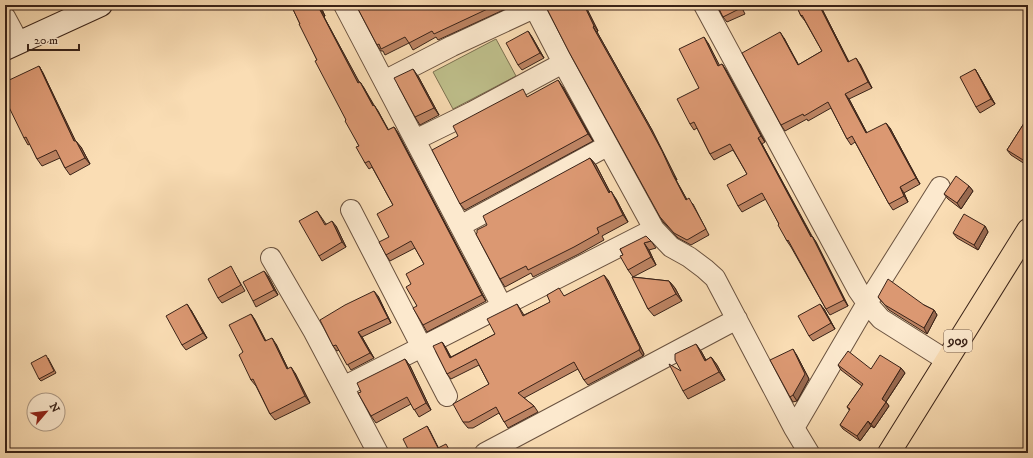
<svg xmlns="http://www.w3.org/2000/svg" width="1033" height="458" viewBox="0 0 1033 458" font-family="'IM FELL DW Pica',serif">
  <rect width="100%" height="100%" fill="#faddb4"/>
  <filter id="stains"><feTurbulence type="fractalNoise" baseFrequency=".005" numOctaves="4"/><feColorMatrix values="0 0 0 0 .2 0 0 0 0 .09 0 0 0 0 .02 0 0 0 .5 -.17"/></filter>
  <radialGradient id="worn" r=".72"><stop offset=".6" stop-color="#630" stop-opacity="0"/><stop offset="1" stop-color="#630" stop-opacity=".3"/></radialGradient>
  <!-- green -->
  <path fill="#bfc08c" stroke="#7c7252" d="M496 39 516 76 453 109 433 72Z"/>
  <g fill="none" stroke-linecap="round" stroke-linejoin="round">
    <defs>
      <path id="minor" d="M344 5 502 306
        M533 5 563 63 654 229 671 247 689 257 705 269 715 278 794 428 809 453
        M704 5 858 290 867 303 881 319 946 360
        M5 17 19 43
        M384 81 452 46 534 8
        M415 140 472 112 563 63
        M351 210 447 396
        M460 226 607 146
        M271 258 314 332 378 453
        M343 387 654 229
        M794 428 867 303 940 187
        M485 453 737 319"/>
      <path id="secondary" d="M5 49 101 5"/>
      <path id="primary" d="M889 453 1028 230"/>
    </defs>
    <!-- minor casing -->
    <use href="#minor" stroke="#6a523f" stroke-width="22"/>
    <!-- secondary casing -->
    <use href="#secondary" stroke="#3a2318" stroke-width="24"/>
    <!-- primary casing -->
    <use href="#primary" stroke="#3a2318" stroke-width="24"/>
    <!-- minor -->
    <use href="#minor" stroke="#fce9ce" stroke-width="20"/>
    <!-- secondary -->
    <use href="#secondary" stroke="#fce9ce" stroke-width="22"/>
    <!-- primary -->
    <use href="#primary" stroke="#faddb4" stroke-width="22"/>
  </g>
  <!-- wall -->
  <path fill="#bc8362" stroke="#3a2318" d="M291 5H320L325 16 324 17 359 82H360L364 88 374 105 378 111 388 130 394 127 398 133 486 301 427 332 423 325 417 306 411 284 424 264 415 248 390 261 386 255 389 237 393 205 372 167 369 169 365 163 359 146 317 60 300 24Z
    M362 5H512V6L438 40 436 37 413 50 409 43 385 55 383 51H381L377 45Z
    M585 5 598 31 597 32 652 130 677 180H676L687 200 693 204 709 235 691 245 678 238 663 222 660 217Z
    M717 5H754L743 10 745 14 727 22 723 17Z
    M796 5H820L849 62 860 64 872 88 849 99 867 133 890 128 920 184 904 193 908 202 893 210 889 204 855 142 851 145 847 139 831 108 808 121 807 119 785 131 781 125 784 38 798 65 822 51 805 21 801 16Z
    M528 31 532 37 544 58 522 70 518 65Z
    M708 43 719 66 722 64 726 70 765 142 762 144 812 236 816 242 848 306 830 315 826 309 791 247 787 241 779 224 766 199 742 212 738 206 747 174 733 150 714 160 710 154 697 128 694 130 690 124 699 88Z
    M39 66 43 73 75 141 81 147 90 164 70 175 65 168 60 158 42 166 37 159 30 144 28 145 24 138Z
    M975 69 978 74 995 104 980 113 976 107Z
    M418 76 439 115 420 125 415 117Z
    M563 87 593 141 465 210 460 204 458 136 528 97Z
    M1028 117V166L1011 155 1007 150Z
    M590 158 596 165 610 192 616 199 628 222 602 236 604 240 579 254 533 277 531 273 505 287 500 279 487 225Z
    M969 186 973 191 961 209 948 199 944 194Z
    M317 211 326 224 336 226 346 247 322 261 319 256Z
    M985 226 988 232 978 250 957 238 953 233Z
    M651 241 656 248 649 250 656 265 633 277 669 281 675 288 682 301 654 316 648 309 633 277 628 270 623 255 620 249Z
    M234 272 245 291 222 303 218 298Z
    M268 276 278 295 256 307 253 301Z
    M608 280 644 354 643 356 588 385 584 380 578 369 524 398 534 406 538 412 508 428 499 413 473 428H468L463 422 489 384 479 365 451 379 447 374 442 342 446 348 451 357 495 334 517 304 524 315 564 296Z
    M378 296 391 323 362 337 374 358 351 370 339 350 337 351 333 346Z
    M878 297 924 305 934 310 937 315 927 334 889 310Z
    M824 309 835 329 813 341 809 336Z
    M191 310 207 338 186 350 182 345Z
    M251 314 255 320 266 341 276 344 288 369 295 373 310 403 275 420 270 414 256 386 251 380 243 352Z
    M701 351 706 360 711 357 717 365 725 380 688 399 683 391 681 371Z
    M796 354 809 379 797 401 793 402 790 397Z
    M48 358 56 373 41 381 39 379Z
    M405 359 410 366 431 410 419 417 411 404 376 423 371 416 361 392Z
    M838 365 871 369 901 368 905 373 886 402 889 406 874 428 871 426 860 441 843 429 840 425 850 411 847 407 862 386 841 370Z"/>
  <!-- shaded-wall -->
  <path fill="#996a50" stroke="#3a2318" d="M319 5H320L325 16 321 10Z
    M584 5H585L598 31 594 26Z
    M819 5H820L852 68 848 62Z
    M320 10 324 17 363 89 358 83Z
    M593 27 597 32 652 130 677 180 673 175Z
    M528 31 532 37 544 58 540 53Z
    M780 32 784 38 802 71 798 65Z
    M704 37 708 43 723 72 718 66Z
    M856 58 860 64 872 88 868 82Z
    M722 64 726 70 765 142 761 136Z
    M39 66 43 73 79 148 74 141Z
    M413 69 418 76 439 115 434 108Z
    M975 69 978 74 995 104 991 99Z
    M558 80 563 87 593 141 588 134Z
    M360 82 364 88 377 112 373 106Z
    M845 94 849 99 870 139 866 133Z
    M374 105 378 111 392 136 388 130Z
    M886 123 890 128 920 184 916 178Z
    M394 127 398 133 486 301 482 295Z
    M758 138 762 144 815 243 811 237Z
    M76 141 81 147 90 164 85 158Z
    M590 158 596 165 614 200 609 193Z
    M673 175 676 180 690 205 686 200Z
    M969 186 973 191 961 209 957 203Z
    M900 187 904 193 908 202 904 196Z
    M611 191 616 199 628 222 623 215Z
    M332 221 336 226 346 247 342 242Z
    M985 226 988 232 978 250 974 245Z
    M812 236 816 242 848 306 844 300Z
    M644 243 649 250 656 265 651 257Z
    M264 271 268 276 278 295 274 290Z
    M604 275 608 280 644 354 643 356 639 350Z
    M669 281 675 288 682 301 676 294Z
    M374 291 378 296 391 323 388 318Z
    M187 304 191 310 207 338 203 333Z
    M820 304 824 309 835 329 831 323Z
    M934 310 937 315 927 334 924 328Z
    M251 314 255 320 269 348 265 341Z
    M358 332 362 337 374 358 370 353Z
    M272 338 276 344 291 375 287 369Z
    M442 342 446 348 454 364 450 358Z
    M696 344 701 351 710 368 705 361Z
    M793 349 796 354 809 379 797 401 793 395Z
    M711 357 717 365 725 380 719 372Z
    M405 359 410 366 431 410 426 403Z
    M291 367 295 373 310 403 305 396Z
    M901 368 905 373 885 403 882 399Z
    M886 402 889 406 874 428 871 424Z
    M868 421 871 426 860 441 857 436Z
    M427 426 430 431 441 453 438 448Z"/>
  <!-- building -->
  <path fill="#db9872" stroke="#3a2318" d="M291 5H319L321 10H320L358 83 360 82 373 106 374 105 388 130 394 127 482 295 423 325 413 308 417 306 406 287 411 284 406 274 424 264 411 241 386 255 379 242 389 237 377 214 393 205 369 161 365 163 356 147 359 146 345 121 346 120 315 61 317 60 299 24H300Z
    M362 5H496L434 34 432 31 409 43 405 37 381 49 379 44 377 45 357 7Z
    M545 5H584L594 26 593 27 648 125 662 151 673 175 686 200 689 198 706 229 687 240 674 233 660 217 569 52Z
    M717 5H739L741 8 723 17Z
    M796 5H819L848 62 856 58 868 82 845 94 866 133 886 123 916 178 900 187 904 196 889 204 852 136 847 139 828 102 804 116 803 114 781 125 742 53 780 32 798 65 822 51 802 15 801 16Z
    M528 31 540 53 518 65 506 43Z
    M704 37 718 66 722 64 761 136 758 138 811 237 812 236 844 300 826 309 788 240 787 241 778 225 779 224 762 193 738 206 727 185 747 174 730 144 710 154 694 122 690 124 677 99 699 88 679 49Z
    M39 66 74 141H76L85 158 65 168 56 150 37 159 26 137 24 138 5 99V82Z
    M413 69 434 108 415 117 394 78Z
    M975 69 991 99 976 107 960 77Z
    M558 80 588 134 460 204 432 150 458 136 453 126 523 89 527 97Z
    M1028 117V163L1007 150Z
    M590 158 609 193 611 191 623 215 597 228 599 233 574 247 528 270 526 266 500 279 476 234 477 233V230L487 225 483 216Z
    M956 176 969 186 957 203 944 194Z
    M317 211 325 225 332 221 342 242 319 256 299 221Z
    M964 214 985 226 974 245 953 233Z
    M646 236 651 241 644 243 651 257 628 270 620 256 623 255 620 249Z
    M231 266 241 285 218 298 208 279Z
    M264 271 274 290 253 301 243 282Z
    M604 275 640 348 639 350 584 380 574 362 518 393 534 406 504 422 496 407 469 422H463L453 404 489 384 476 359 447 374 433 346 442 342 450 358 495 334 487 319 517 304 523 316 550 302 547 295 559 288 564 296Z
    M632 277 669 281 676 294 648 309Z
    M888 279 924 305 934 310 924 328 885 305 878 297Z
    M374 291 388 318 358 332 370 353 347 365 336 345 333 346 320 320 345 305Z
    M187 304 203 333 182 345 166 316Z
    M820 304 831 323 809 336 798 316Z
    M251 314 265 341 272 338 287 369 291 367 305 396 270 414 253 379 251 380 239 355 243 352 229 325Z
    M696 344 705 361 711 357 719 372 683 391 669 364 681 371 675 360V354Z
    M793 349 805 374 793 395 790 397 770 360Z
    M848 351 871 369 880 355 901 368 882 399 886 402 871 424 868 421 857 436 840 425 850 409 847 407 863 384 838 365Z
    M46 355 54 371 39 379 31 363Z
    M405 359 426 403 414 410 407 397 371 416 358 393 361 392 357 383Z
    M427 426 438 448 446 444 451 453H410L403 439Z"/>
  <g text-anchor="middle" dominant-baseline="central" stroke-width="3.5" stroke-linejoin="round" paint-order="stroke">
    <!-- shield labels -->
    <rect fill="#fce9ce" stroke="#745e4f" stroke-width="1" x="944" y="330" width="28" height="22" rx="3"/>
    <g font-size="13" font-weight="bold" fill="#3a2318">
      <text x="958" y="341">909</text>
    </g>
  </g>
  <!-- margin -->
  <rect width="1033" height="458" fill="none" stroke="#faddb4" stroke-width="20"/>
  <rect x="6" y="6" width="1021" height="446" fill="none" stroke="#3a2318" stroke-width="2"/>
  <rect x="10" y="10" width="1013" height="438" fill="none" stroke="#3a2318"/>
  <!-- north arrow -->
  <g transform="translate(46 412) rotate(62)"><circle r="19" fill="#fce9ce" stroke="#ae9a85"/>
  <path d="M0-3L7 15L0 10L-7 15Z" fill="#8f2418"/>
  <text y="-6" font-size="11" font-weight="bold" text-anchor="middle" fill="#3a2318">N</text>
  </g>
  <!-- scale -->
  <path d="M28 44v6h51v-6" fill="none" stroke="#3a2318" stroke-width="2"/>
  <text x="34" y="44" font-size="12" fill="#3a2318" stroke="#fce9ce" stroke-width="3" paint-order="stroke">20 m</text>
  <rect width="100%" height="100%" filter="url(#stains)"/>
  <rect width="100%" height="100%" fill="url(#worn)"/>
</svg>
